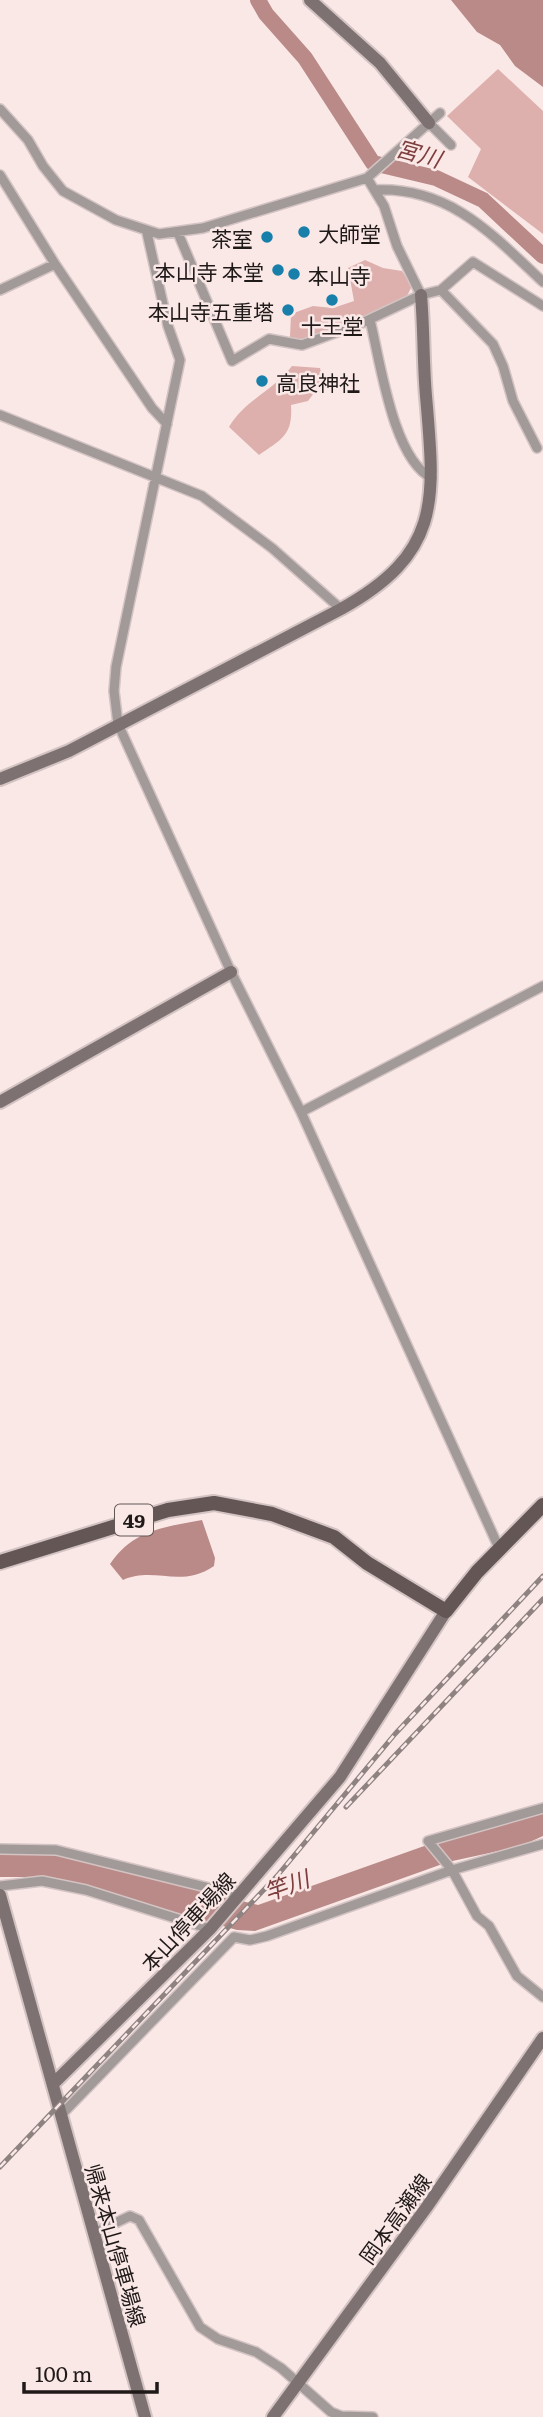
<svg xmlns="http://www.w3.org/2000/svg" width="543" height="2417" viewBox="0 0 543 2417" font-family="Literata,'Noto Sans JP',serif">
  <rect width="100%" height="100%" fill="#fae8e7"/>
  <!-- green -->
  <path fill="#ddb0ad" d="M498 69 543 111V234L468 177 481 149 447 116Z
    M365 260 383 268 402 271 412 286 405 300 304 342 290 337 291 314 313 306 333 308 354 301 348 268Z
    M292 366 320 368 323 381 308 401 291 405C293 435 282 439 259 455L229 427C245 400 273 391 292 366Z"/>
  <!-- water -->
  <path fill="#b98a87" d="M451 0H543V87L515 66 500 45 477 32Z
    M202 1520 215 1558 214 1566C180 1589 155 1566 123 1580L110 1564C133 1530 164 1527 202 1520Z
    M543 1812V1836L521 1846 448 1862 255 1931 237 1930 50 1877H0V1852L57 1855 258 1905 427 1845Z"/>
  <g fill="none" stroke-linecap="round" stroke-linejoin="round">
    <!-- river -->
    <path stroke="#b98a87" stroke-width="16" d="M258 0 266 14 305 58 373 163 436 178 483 200 543 256"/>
    <defs>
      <path id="street" d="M0 109 28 140 43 166 63 191 116 220 159 234 203 228 367 178 440 113
        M429 123 451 145
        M0 175 55 264 152 408 167 424
        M367 178 384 206 397 246 421 295
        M375 190C450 187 492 234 543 282
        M147 233 168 326 180 360 116 667 114 691 118 724 231 972 301 1112 499 1548
        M178 233 232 361 269 339 302 345 364 322 421 295 441 290 493 344 503 366 513 401 537 448
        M0 290 55 264
        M441 290 473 262 543 306
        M370 320C380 360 393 460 432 478
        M0 415 202 496 272 548 341 609
        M301 1112 543 986
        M543 1808 428 1841 452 1870 477 1916 489 1926 517 1976 543 1997
        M0 1849 56 1850 238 1895
        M0 1886 42 1881 86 1890 210 1929
        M61 2115 234 1937 250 1940 267 1936 452 1870 543 1844
        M94 2233 130 2216 139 2220 200 2327 218 2339 256 2352 281 2368 331 2412 341 2416 373 2417"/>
      <path id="secondary" d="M310 0 380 63 429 123
        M0 779 69 751 341 609C442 553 435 500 426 396 423 362 424 329 421 295
        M0 1102 231 972
        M0 1895 145 2417
        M53 2084 210 1929 340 1777 446 1611
        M273 2417 426 2208 543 2038"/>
      <path id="primary" d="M0 1562 168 1510 214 1503 272 1514 334 1537 367 1563 446 1611 477 1572 543 1505"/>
    </defs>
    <!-- street casing -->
    <use href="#street" stroke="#d3c3c2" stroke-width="12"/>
    <!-- secondary casing -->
    <use href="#secondary" stroke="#d3c3c2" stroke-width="16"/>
    <!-- primary casing -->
    <use href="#primary" stroke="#d3c3c2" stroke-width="18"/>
    <!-- street -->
    <use href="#street" stroke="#a19a99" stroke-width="9"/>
    <!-- secondary -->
    <use href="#secondary" stroke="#7d7271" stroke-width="12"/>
    <!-- primary -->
    <use href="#primary" stroke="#635655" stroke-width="14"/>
    <defs>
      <path id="rail" d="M346 1807 543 1599
        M0 2167 277 1876 395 1734 543 1576"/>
    </defs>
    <!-- rail casing -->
    <use href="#rail" stroke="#8f8382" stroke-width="5"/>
    <!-- rail -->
    <use href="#rail" stroke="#fae8e7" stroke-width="2.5" stroke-dasharray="8" stroke-linecap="butt"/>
  </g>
  <!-- markers -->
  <g fill="#177fa9" stroke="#fae8e7" stroke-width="2.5">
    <circle cx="304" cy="232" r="7"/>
    <circle cx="267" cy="237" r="7"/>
    <circle cx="278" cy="270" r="7"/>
    <circle cx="294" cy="274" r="7"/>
    <circle cx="332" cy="300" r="7"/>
    <circle cx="288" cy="310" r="7"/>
    <circle cx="262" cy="381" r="7"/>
  </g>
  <g text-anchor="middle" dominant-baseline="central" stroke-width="5" stroke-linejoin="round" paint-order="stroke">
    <!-- shield labels -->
    <rect fill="#fae8e7" stroke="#615756" stroke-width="2" x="115" y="1504.5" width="38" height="31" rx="5"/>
    <g font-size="19" font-weight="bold" fill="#1f1918">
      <text x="134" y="1520">49</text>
    </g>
    <!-- poi labels -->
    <g font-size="21" fill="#1f1918" stroke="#fae8e7" text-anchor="start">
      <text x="318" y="232">大師堂</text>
      <text x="253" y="237" text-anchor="end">茶室</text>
      <text x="264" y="270" text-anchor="end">本山寺 本堂</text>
      <text x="308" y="274">本山寺</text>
      <text x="274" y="310" text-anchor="end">本山寺五重塔</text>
      <text x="332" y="324" text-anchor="middle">十王堂</text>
      <text x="276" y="381">高良神社</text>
    </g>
    <!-- street labels -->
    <g font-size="21" fill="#1f1918" stroke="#fae8e7">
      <text transform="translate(187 1921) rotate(-47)">本山停車場線</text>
      <text transform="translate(394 2218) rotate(-54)">岡本高瀬線</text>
      <text transform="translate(117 2245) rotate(74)">帰来本山停車場線</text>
    </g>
    <!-- water labels -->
    <g font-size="23" font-style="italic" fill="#7e3e3d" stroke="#fae8e7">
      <text transform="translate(419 152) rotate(16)">宮川</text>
      <text transform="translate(286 1884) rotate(-20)">竿川</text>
    </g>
  </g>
  <!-- scale -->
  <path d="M24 2382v10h133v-10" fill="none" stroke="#1f1918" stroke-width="3.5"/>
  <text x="35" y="2382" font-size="21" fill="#1f1918" stroke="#fae8e7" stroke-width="5" paint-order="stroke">100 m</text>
</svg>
